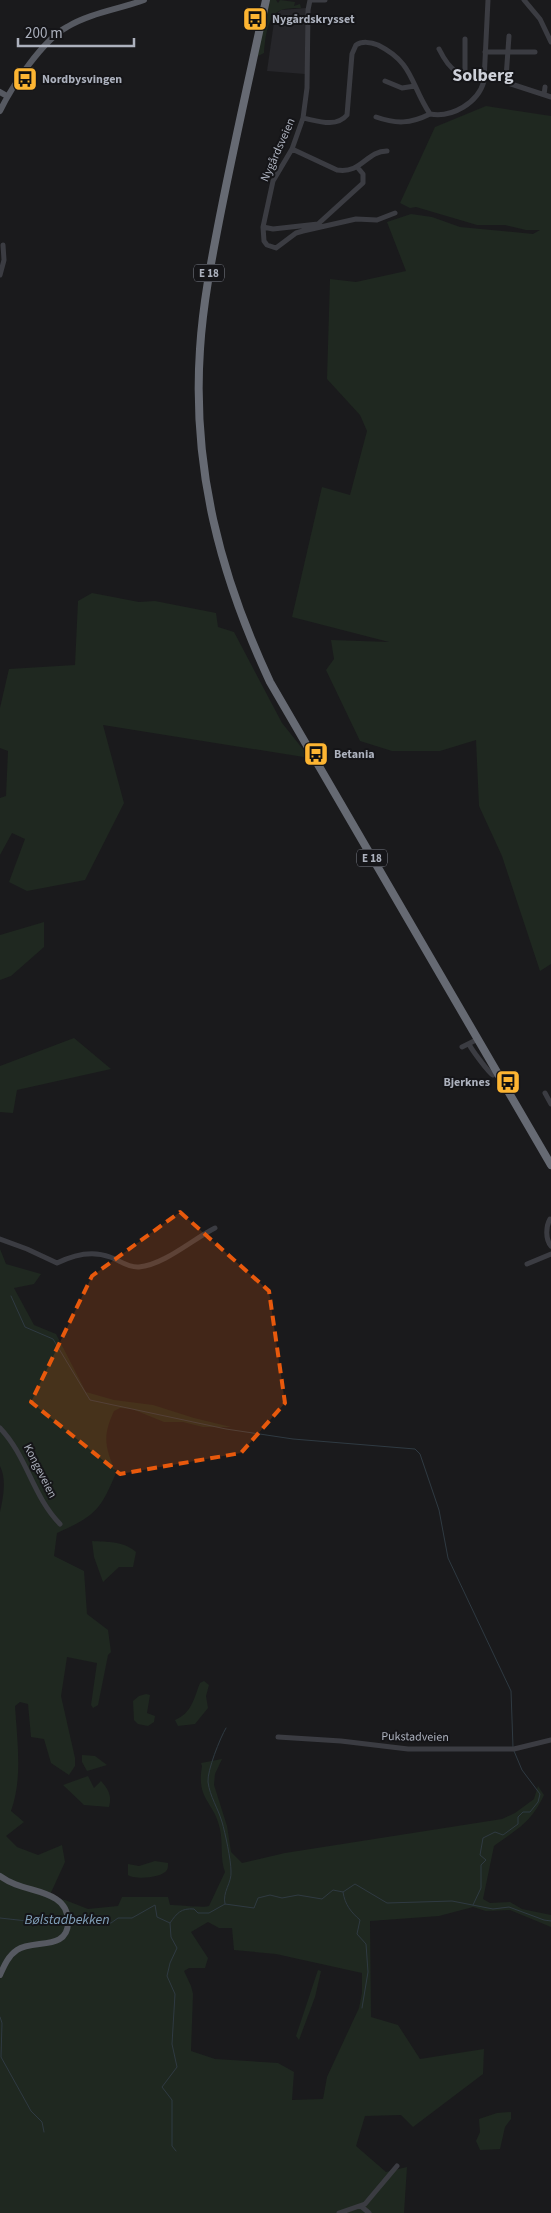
<svg xmlns="http://www.w3.org/2000/svg" width="551" height="2213" viewBox="0 0 551 2213" font-family="'Source Sans 3',sans-serif">
  <rect width="100%" height="100%" fill="#1a1a1c"/>
  <!-- built -->
  <path fill="#26262a" d="M306 8 305 74 267 71 275 15 281 10Z"/>
  <!-- green -->
  <path fill="#1f2820" fill-rule="evenodd" d="M269 0H276L278 3 280 0 295 2 294 6 300 4 301 8C295 8 288 8 281 10 267 15 265 40 264 53L258 56 257 54Z
    M486 106 551 116V964L540 971 502 856 479 806 476 740 440 751H392L360 741 326 670 334 659 331 640 389 642 292 617 322 487 350 495 367 431 360 415 327 379 330 279 356 282 406 271 387 222 411 214 432 217 460 227 533 234 540 230H526L505 225H477L416 207 410 208 400 203 435 127Z
    M92 593 139 602 155 601 216 613 218 627 234 632 282 723 310 758 103 725 124 803 85 880 27 891 9 882 25 839 12 833 0 855V798L6 796 8 751 0 748V708L9 669 75 665 78 601Z
    M44 922V947L11 976 0 980V935Z
    M74 1038 111 1069 17 1090 13 1113 0 1112V1066Z
    M0 1249 6 1264 41 1274 34 1284 14 1288 34 1325 56 1334 86 1392 114 1400 153 1405 194 1418 231 1427H203L183 1422H164L132 1409 120 1408 114 1411C102 1437 105 1447 116 1473 100 1511 95 1516 57 1533L54 1556 84 1571 87 1614 108 1630 111 1652 108 1655 98 1705 93 1708 91 1705 97 1663 67 1657 61 1696 75 1758V1766L69 1775 51 1763 44 1739 31 1737 28 1704 20 1702 15 1706C17 1740 23 1778 11 1811L24 1822 6 1836 17 1847 38 1855 62 1845 65 1862 49 1897 65 1900 88 1909 118 1906 122 1897H168L170 1905C179 1905 204 1908 209 1906L225 1872C220 1859 223 1843 220 1829 214 1801 196 1800 202 1766L201 1763 222 1759 215 1774 214 1785 227 1826 231 1852 242 1863 285 1853 502 1819 515 1813 534 1799 538 1786 544 1795C531 1823 517 1829 494 1846L483 1899 490 1903 510 1902 522 1909 551 1915V1927L510 1910 486 1911 473 1907 439 1916 370 1921 371 2017 398 2025 420 2059 484 2049 483 2074 413 2127 401 2115 365 2116 356 2146 386 2172 407 2167 404 2213H0V1512C3 1498 7 1480 0 1466ZM208 1922 219 1928H232L234 1950 276 1954 362 1973V1993L359 2008 327 2077 323 2099 292 2100 294 2072 278 2063 215 2059 191 2051 193 1994 191 1986 184 1971 189 1968H205L208 1958 191 1932Z
    M92 1541C107 1542 124 1541 136 1552L133 1567H119L103 1582 94 1557Z
    M204 1681 209 1685 206 1696 208 1708 195 1724 178 1726 175 1720C192 1713 194 1698 200 1683Z
    M146 1694 150 1695 147 1713 155 1716 154 1722 148 1726 138 1724 134 1720 133 1701 139 1696Z
    M82 1755 95 1756 107 1765 87 1771 82 1762Z
    M88 1776 94 1788 101 1781C109 1790 112 1796 109 1807L84 1805 63 1785Z
    M155 1861 168 1863C168 1866 168 1868 167 1870 162 1878 135 1880 128 1875V1864L139 1866Z
    M318 1970 321 1971 315 1997 299 2040 296 2036Z
    M511 2112V2119L505 2127 500 2149 480 2150 476 2141 480 2132 479 2119 497 2113Z"/>
  <g fill="none" stroke-linecap="round" stroke-linejoin="round">
    <!-- stream -->
    <path stroke="#2f3a42" stroke-width="1" d="M11 1296 25 1327 53 1339 90 1400 226 1429 293 1439 415 1449 420 1454 439 1510 448 1558 511 1691 513 1747
      M343 1892C345 1905 351 1912 360 1920L357 1934 366 1944 368 1972 362 2008
      M225 1904C222 1892 232 1883 231 1871 231 1860 225 1832 222 1822 218 1808 210 1797 208 1782 207 1771 220 1738 226 1728
      M473 1905 481 1888V1865L486 1860 480 1855 483 1838 495 1832 503 1835 518 1824V1817L523 1812H530L538 1802 540 1794 522 1770 514 1751
      M0 1918 45 1923 64 1921
      M71 1920 111 1923 118 1918H132L155 1905 157 1917 170 1923C177 1913 181 1908 194 1909L198 1913H209L225 1904 254 1908 258 1898 270 1895 282 1898 298 1895 322 1899 333 1890 343 1892 355 1884 387 1903 452 1901 493 1909 509 1907 544 1920 551 1921
      M170 1923 171 1937 177 1948 170 1963 167 1976 175 1994 172 2044 177 2067 162 2087 172 2100V2146L176 2151
      M0 2017 2 2023 1 2057 31 2111 42 2122 44 2132"/>
    <!-- minor -->
    <path stroke="#3b3c42" stroke-width="5" d="M310 0 308 10 307 88 303 118 292 149 273 181 263 227 264 241 267 245 276 248 296 233 303 231 356 219 377 220 395 213
      M310 0H325
      M524 0 540 19 551 42
      M509 36 506 78 508 83 551 97
      M439 49C451 73 458 76 484 75
      M485 52H535
      M465 75V39
      M385 81 402 88 415 86
      M544 95 545 87
      M376 117C396 124 410 124 430 114
      M303 118C318 121 336 128 347 115L352 54 356 45C362 41 371 42 378 45 414 63 410 84 430 114 452 118 478 103 484 81L488 0
      M292 149 337 170C362 174 366 151 387 151
      M263 227 273 229 318 224 363 183V174L358 168
      M0 275 4 260 3 245
      M469 1044C471 1049 489 1073 493 1075L497 1073
      M462 1047 478 1039
      M545 1093 551 1104
      M550 1219C546 1226 545 1239 551 1246
      M0 1239 27 1249 57 1263C73 1255 92 1250 110 1257 119 1260 128 1268 139 1267 164 1265 193 1239 215 1228
      M527 1264 551 1254
      M0 1428C27 1456 33 1497 60 1524
      M278 1737 341 1741 408 1749H514L551 1740
      M362 2207 369 2213
      M339 2213 365 2204 397 2166"/>
    <!-- major -->
    <path stroke="#565961" stroke-width="6" d="M0 92 7 96
      M0 111C12 86 43 40 67 27 90 13 120 9 144 0
      M0 1876C19 1890 39 1888 56 1899 64 1904 68 1912 68 1922 68 1951 34 1939 17 1950 8 1956 4 1966 0 1975"/>
    <!-- highway -->
    <path stroke="#666a73" stroke-width="8" d="M266 0C251 70 235 140 221 211 212 257 203 302 200 349 192 468 220 575 270 682L551 1165"/>
  </g>
  <!-- marked area -->
  <path fill="#e8590c" fill-opacity="0.2" stroke="#e8590c" stroke-width="4" stroke-dasharray="10 6" stroke-linejoin="round" d="M180 1212 269 1291 285 1403 241 1453 120 1474 31 1402 92 1276Z"/>
  <!-- icons -->
  <defs>
    <symbol id="bus-square" viewBox="-11 -11 22 22"><rect x="-9" y="-9" width="18" height="18" rx="4" fill="#fdb532" stroke="#151518"/><path d="M-5-6H5V4H4V6H2V4H-2V6H-4V4H-5ZM-3.5-4V0h7V-4ZM-3.5 1.2v1.5H-2V1.2ZM2 1.2v1.5H3.5V1.2Z" fill="#111"/></symbol>
  </defs>
  <g fill-rule="evenodd">
    <use href="#bus-square" x="241" y="5" width="28" height="28"/>
    <use href="#bus-square" x="11" y="65" width="28" height="28"/>
    <use href="#bus-square" x="302" y="740" width="28" height="28"/>
    <use href="#bus-square" x="494" y="1068" width="28" height="28"/>
  </g>
  <g text-anchor="middle" dominant-baseline="central" stroke-width="4" stroke-linejoin="round" paint-order="stroke">
    <!-- shield labels -->
    <g fill="#151518" stroke="#7f828c" stroke-width="1">
      <rect x="194" y="264.5" width="30" height="17" rx="4"/>
      <rect x="357" y="849.5" width="30" height="17" rx="4"/>
    </g>
    <g font-size="11" font-weight="bold" fill="#acb1bd">
      <text x="209" y="273">E 18</text>
      <text x="372" y="858">E 18</text>
    </g>
    <!-- poi labels -->
    <g font-size="12" font-weight="bold" fill="#acb1bd" stroke="#151518" text-anchor="start">
      <text x="272" y="19">Nygårdskrysset</text>
      <text x="42" y="79">Nordbysvingen</text>
      <text x="334" y="754">Betania</text>
      <text x="490" y="1082" text-anchor="end">Bjerknes</text>
    </g>
    <!-- street labels -->
    <g font-size="12" fill="#acb1bd" stroke="#151518">
      <text transform="translate(278 150) rotate(-66)">Nygårdsveien</text>
      <text transform="translate(40 1471) rotate(63)">Kongeveien</text>
      <text transform="translate(415 1737) rotate(1)">Pukstadveien</text>
    </g>
    <!-- water labels -->
    <g font-size="14" font-style="italic" fill="#81a0b9" stroke="#151518">
      <text x="67" y="1920">Bølstadbekken</text>
    </g>
    <!-- district labels -->
    <g font-size="18" font-weight="bold" fill="#cdd0d8" stroke="#151518">
      <text x="483" y="75">Solberg</text>
    </g>
  </g>
  <!-- scale -->
  <path d="M18 38v8h116v-8" fill="none" stroke="#acb1bd" stroke-width="2.5"/>
  <text x="25" y="38" font-size="15" fill="#acb1bd" stroke="#151518" stroke-width="4" paint-order="stroke">200 m</text>
</svg>
